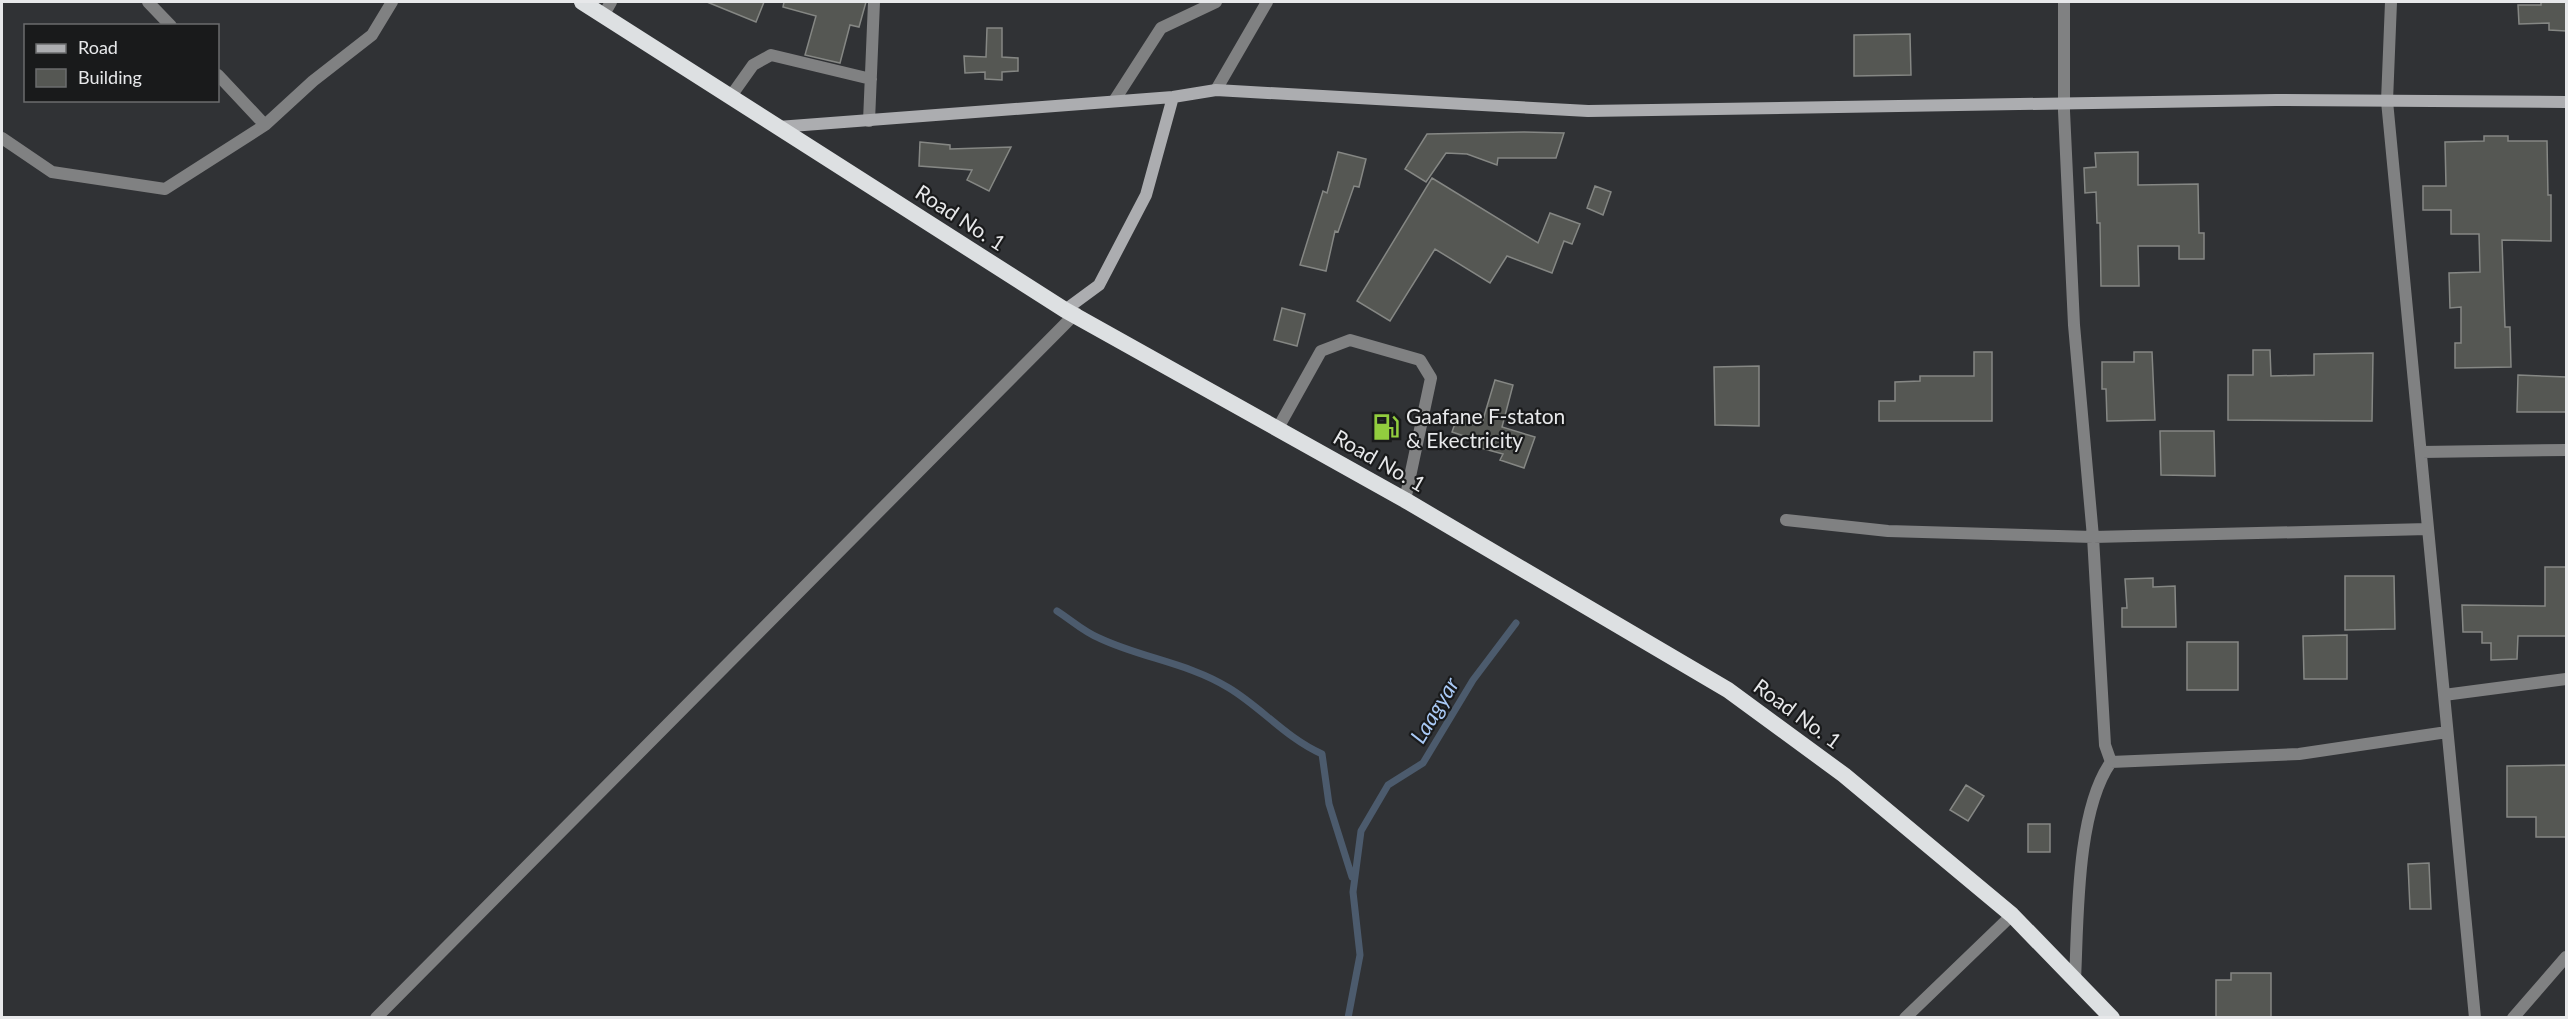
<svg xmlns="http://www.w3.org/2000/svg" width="2568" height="1019" viewBox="0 0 2568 1019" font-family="Lato,sans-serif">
  <rect width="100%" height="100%" fill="#303235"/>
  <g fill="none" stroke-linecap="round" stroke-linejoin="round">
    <!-- stream -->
    <path stroke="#4c5b6d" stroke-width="7" d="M1057 611C1071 620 1084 632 1099 638 1141 658 1189 663 1229 688 1262 708 1286 738 1322 754L1329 804 1352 877
      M1348 1018 1360 955 1353 892 1361 831 1388 785 1423 763 1473 680 1516 623"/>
  </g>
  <!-- building -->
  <path fill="#555753" stroke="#858784" stroke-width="1.5" d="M707 2H764L756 22Z
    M784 2H866L859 27 850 25 840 63 805 55 816 16 783 7Z
    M2541 2H2566V31L2549 30V23L2519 24 2518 5H2541Z
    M987 28H1002V57L1018 58V71L1002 72V80L985 79V72L965 73 964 56 986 57Z
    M1910 34 1911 75 1854 76V35Z
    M1524 132 1564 133 1556 158H1498L1497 165 1467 154 1446 153 1426 182 1405 169 1427 134Z
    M2484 136H2508V141H2547L2548 195H2551V241L2502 240 2505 327H2510L2511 367 2455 368V343H2461V307L2450 308 2449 273 2480 272 2479 234H2451V210H2423V186H2446L2445 142 2484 141Z
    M920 142 950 145V149L1011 147 989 191 967 180 972 170 919 166Z
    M1338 152 1366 159 1359 187 1354 186 1338 232 1335 231 1326 271 1300 265 1323 191 1327 193Z
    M2138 152V185L2198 184 2199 233H2204V259H2179V246H2138L2139 286H2101L2100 223H2097L2096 192 2085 193 2084 168 2096 167 2095 153Z
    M1432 178 1538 243 1550 213 1580 224 1572 244 1564 241 1552 273 1507 256 1490 283 1435 249 1390 321 1357 301Z
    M1595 186 1611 192 1603 215 1587 208Z
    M1282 308 1305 314 1297 346 1274 340Z
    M2253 350H2270L2271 376 2314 375V354L2373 353 2372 421 2228 420V375H2253Z
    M1974 352H1992V421H1879V401H1895V382L1920 381V376H1974Z
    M2134 352H2152L2155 420 2107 421 2106 389H2102V362H2134Z
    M1759 366V426L1715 425 1714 367Z
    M2518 375 2566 377V412H2517Z
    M1495 380 1513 385 1502 427 1535 437 1524 468 1500 460 1503 454 1477 447 1479 441 1452 432 1458 415 1482 423Z
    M2160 431H2214L2215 476 2161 475Z
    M2545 567H2566V636H2518L2517 659 2491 660V643H2482V632H2463L2462 605 2545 606Z
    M2345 576H2394L2395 629 2345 630Z
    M2153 578V587L2175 586 2176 627H2122V608H2127L2125 579Z
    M2347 635V679H2304L2303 636Z
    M2187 642H2238V690H2187Z
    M2566 765V837H2536V817H2507V766Z
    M1966 785 1984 796 1968 821 1950 810Z
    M2028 824H2050V852H2028Z
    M2429 863 2431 909H2410L2408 864Z
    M2231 973H2271V1017H2216V980H2231Z"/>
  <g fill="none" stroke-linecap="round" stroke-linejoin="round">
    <!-- service -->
    <path stroke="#808182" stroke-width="12" d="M731 96 753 65 771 55 871 79
      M869 121 874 2
      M1278 428 1321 351 1350 340 1420 360 1431 378 1405 500"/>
    <!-- minor -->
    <path stroke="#808182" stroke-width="12" d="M148 2 171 26
      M2064 2V111L2074 325 2093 537 2105 745 2111 762
      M2391 2 2387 101 2475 1018
      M603 16 611 2
      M218 75 265 125
      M1216 90 1267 2
      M1114 101 1161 28 1216 2
      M2 138 52 172 165 189 265 125 313 81 372 35 392 2
      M2421 452 2566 450
      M1786 520 1888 531 2093 537 2428 529
      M2444 695 2566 679
      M2111 762 2299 754 2447 732
      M2075 980C2078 920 2076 811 2111 762
      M376 1018 1076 313
      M1905 1018 2012 915
      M2513 1018 2566 957"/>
    <!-- secondary -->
    <path stroke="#acadb0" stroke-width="12" d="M778 127 1173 97 1216 90 1588 111 2276 100 2566 102
      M1065 310 1099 285 1146 195 1173 97"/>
    <!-- trunk -->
    <path stroke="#dde0e2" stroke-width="16" d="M582 2 1065 310 1405 500 1728 690 1844 775 2012 915 2112 1018"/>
  </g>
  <!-- icons -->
  <defs>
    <symbol id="fuel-bare" viewBox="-9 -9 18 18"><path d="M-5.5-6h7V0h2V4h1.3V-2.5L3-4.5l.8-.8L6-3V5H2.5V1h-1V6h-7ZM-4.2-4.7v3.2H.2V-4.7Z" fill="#92cd3e" stroke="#191a1b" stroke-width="2.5" paint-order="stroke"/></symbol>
  </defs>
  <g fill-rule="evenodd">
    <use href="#fuel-bare" x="1367" y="408" width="38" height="38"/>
  </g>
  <g text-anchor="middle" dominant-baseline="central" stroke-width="4.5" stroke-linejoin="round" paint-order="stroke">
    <!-- street labels -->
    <g font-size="21" fill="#e7e8ea" stroke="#191a1b">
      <text transform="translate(961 217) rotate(33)">Road No. 1</text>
      <text transform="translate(1380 460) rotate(30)">Road No. 1</text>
      <text transform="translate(1798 713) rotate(36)">Road No. 1</text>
    </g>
    <!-- poi labels -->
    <g font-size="21" fill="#e7e8ea" stroke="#191a1b" text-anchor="start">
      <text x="1406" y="415">Gaafane F-staton<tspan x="1406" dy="24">&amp; Ekectricity</tspan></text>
    </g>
    <!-- water labels -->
    <g font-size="22" font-style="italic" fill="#aacaf6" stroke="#191a1b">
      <text transform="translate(1434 710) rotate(-59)">Laagyar</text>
    </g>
  </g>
  <!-- border -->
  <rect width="2568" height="1019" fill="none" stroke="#e7e8ea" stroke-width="6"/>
  <!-- legend -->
  <rect x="24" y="24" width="195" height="78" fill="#191a1b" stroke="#6b6c6e" stroke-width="1.5"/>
  <rect x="36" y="44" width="30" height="9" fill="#acadb0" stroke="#6b6c6e" stroke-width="1.5"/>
  <text x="78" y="54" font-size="18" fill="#e7e8ea">Road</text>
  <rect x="36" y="69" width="30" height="18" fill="#555753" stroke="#6b6c6e" stroke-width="1.5"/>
  <text x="78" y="84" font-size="18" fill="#e7e8ea">Building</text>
</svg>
